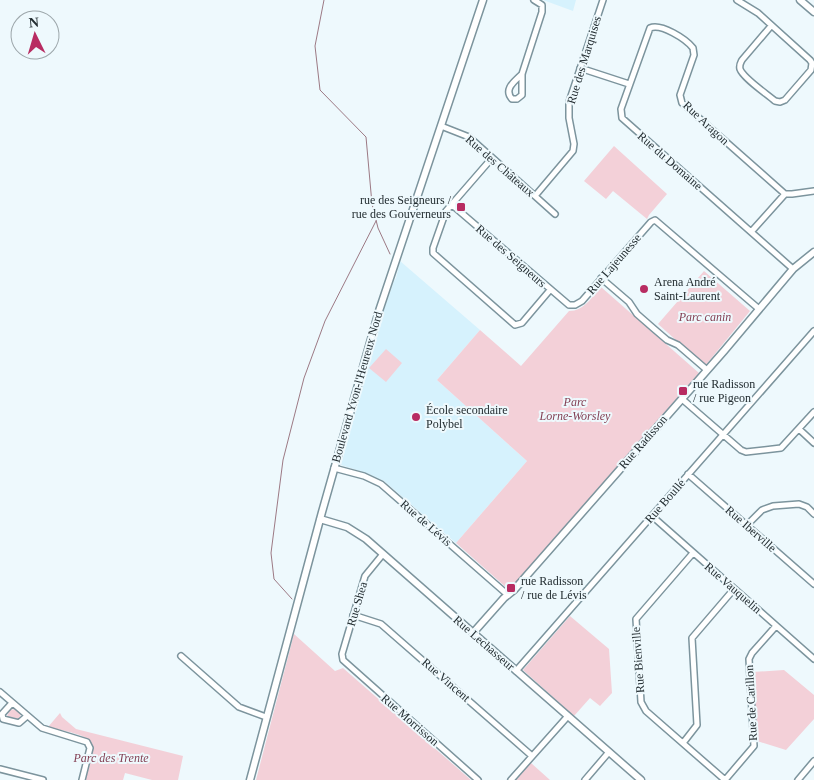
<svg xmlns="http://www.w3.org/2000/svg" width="814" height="780" viewBox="0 0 814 780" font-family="Georgia,serif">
  <rect width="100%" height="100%" fill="#eef9fd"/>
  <!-- built -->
  <path fill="#d6f2fd" d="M543 0H576L573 11Z
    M400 261 480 330 437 380 527 461 456 543 384 481 369 474 341 465 384 310 394 281 396 278Z"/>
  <!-- green -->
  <path fill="#f3d0d8" d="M614 146 667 194 649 215 647 219 613 191 606 199 584 181Z
    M704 271 750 311 705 366 658 324Z
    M601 287 699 373 511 588 508 589 456 543 527 461 437 380 480 330 521 366 569 311C584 311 592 297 601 287Z
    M386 349 402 363 386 382 369 368Z
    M570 616 609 649 612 693 600 706 590 698 574 716 523 670Z
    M294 634 335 671 343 668 471 780H256Z
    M784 670 814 695V719L786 750 757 741 752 672Z
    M15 709 21 714 19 719 7 716 10 710Z
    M60 713 62 717 76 729 183 756 178 780H152L125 773 123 780H85C88 770 93 758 93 748 92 733 60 731 48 727Z
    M531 763 550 780H516Z"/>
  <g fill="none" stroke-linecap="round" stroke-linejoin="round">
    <!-- stream -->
    <path stroke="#9c7984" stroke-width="1" d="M324 0 315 46 320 90 366 137 372 204 378 228 390 254
      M292 599 274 579 271 553 283 460 304 378 325 321 376 221"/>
    <defs>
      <path id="minor" d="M737 0 758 13 810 60 812 63 811 70 785 100 780 102 775 101C767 94 743 78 740 69 739 65 740 64 742 60L771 26
        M580 68 629 84
        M522 74C515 81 503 89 512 99H517L522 95V74L542 12V5L534 0
        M441 126 469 137 555 214
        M492 158 446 211 433 248V253L515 325 522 323 550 290
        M785 194 682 103 680 95 694 55 693 48C686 39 661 23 650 28L621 109 622 118 793 269
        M535 196 573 151 574 144 569 118V102L603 0
        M451 204 569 305H575L582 301 651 222 655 220 759 309
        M751 232 785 194H792L814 191
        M601 278 629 302 637 314 653 328 667 340 678 345 707 370
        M682 399 741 450 746 452 781 448 814 412
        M799 429 814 443
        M334 468 364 476 381 484 508 595
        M688 474 814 584
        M652 516 814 659
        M747 525 762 510 773 506 799 504 807 507 814 514
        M693 553 636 619 641 702 646 711 725 780
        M383 554 365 576 342 654 343 660 478 780
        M353 615 381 624 532 756
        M181 656 239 707 266 717
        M516 671 814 331
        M0 692 42 728 87 742 90 748 82 780
        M12 703 2 714 3 719 19 723 27 716
        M683 743 697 725 692 638 734 589
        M0 769 43 780
        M511 780 568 716
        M585 780 609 752
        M725 780 754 746 749 659 752 653 776 626
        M798 780 814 761"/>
      <path id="tertiary" d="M800 0 814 12
        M320 519 347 527 366 539 641 780
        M473 633 504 598 514 590 724 351 793 269 814 252
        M250 780 322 512 379 311 483 0"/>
    </defs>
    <!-- minor casing -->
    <use href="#minor" stroke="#7c949d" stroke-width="8"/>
    <!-- tertiary casing -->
    <use href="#tertiary" stroke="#7c949d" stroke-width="9"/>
    <!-- minor -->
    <use href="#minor" stroke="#fff" stroke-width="5"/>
    <!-- tertiary -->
    <use href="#tertiary" stroke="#fff" stroke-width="6"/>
  </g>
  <!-- markers -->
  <g fill="#b82c62" stroke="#eef9fd" stroke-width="2">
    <rect x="456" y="202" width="10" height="10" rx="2.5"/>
    <circle cx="644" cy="289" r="5"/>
    <rect x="678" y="386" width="10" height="10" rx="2.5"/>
    <circle cx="416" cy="417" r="5"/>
    <rect x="506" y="583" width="10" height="10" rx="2.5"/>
  </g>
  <g text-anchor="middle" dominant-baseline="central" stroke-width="4" stroke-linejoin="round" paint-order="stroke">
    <!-- street labels -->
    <g font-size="12" fill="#232d31" stroke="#eef9fd">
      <text transform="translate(584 60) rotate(-73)">Rue des Marquises</text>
      <text transform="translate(706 123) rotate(43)">Rue Aragon</text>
      <text transform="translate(670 161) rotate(41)">Rue du Domaine</text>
      <text transform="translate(500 166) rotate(41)">Rue des Châteaux</text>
      <text transform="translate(511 256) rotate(41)">Rue des Seigneurs</text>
      <text transform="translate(614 264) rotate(-49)">Rue Lajeunesse</text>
      <text transform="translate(357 387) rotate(-74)">Boulevard Yvon-l'Heureux Nord</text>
      <text transform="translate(643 442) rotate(-49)">Rue Radisson</text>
      <text transform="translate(665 501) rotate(-49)">Rue Boullé</text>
      <text transform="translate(426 523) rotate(41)">Rue de Lévis</text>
      <text transform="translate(751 529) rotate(41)">Rue Iberville</text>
      <text transform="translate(733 588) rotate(41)">Rue Vauquelin</text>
      <text transform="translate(357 604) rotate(-74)">Rue Shea</text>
      <text transform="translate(484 643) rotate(41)">Rue Lechasseur</text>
      <text transform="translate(638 660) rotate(-94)">Rue Bienville</text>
      <text transform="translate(446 680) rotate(41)">Rue Vincent</text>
      <text transform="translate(751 703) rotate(-93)">Rue de Carillon</text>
      <text transform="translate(410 720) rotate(41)">Rue Morrisson</text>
    </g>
    <!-- poi labels -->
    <g font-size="12" fill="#232d31" stroke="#eef9fd" text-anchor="start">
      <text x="451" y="200" text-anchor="end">rue des Seigneurs /<tspan x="451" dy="14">rue des Gouverneurs</tspan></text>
      <text x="654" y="282">Arena André<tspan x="654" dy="14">Saint-Laurent</tspan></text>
      <text x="693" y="384">rue Radisson<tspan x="693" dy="14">/ rue Pigeon</tspan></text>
      <text x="426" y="410">École secondaire<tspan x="426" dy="14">Polybel</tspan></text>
      <text x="521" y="581">rue Radisson<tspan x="521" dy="14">/ rue de Lévis</tspan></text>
    </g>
    <!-- park labels -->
    <g font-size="12" font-style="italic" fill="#833f53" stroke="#eef9fd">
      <text x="705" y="317">Parc canin</text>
      <text x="575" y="402">Parc<tspan x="575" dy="14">Lorne-Worsley</tspan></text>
      <text x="111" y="758">Parc des Trente</text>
    </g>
  </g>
  <!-- north arrow -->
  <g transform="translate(35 35) rotate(355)"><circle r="24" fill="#eef9fd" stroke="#9da7ab"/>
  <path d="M0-4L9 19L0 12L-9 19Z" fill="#b82c62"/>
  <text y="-8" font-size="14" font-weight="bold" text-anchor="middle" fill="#232d31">N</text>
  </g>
</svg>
